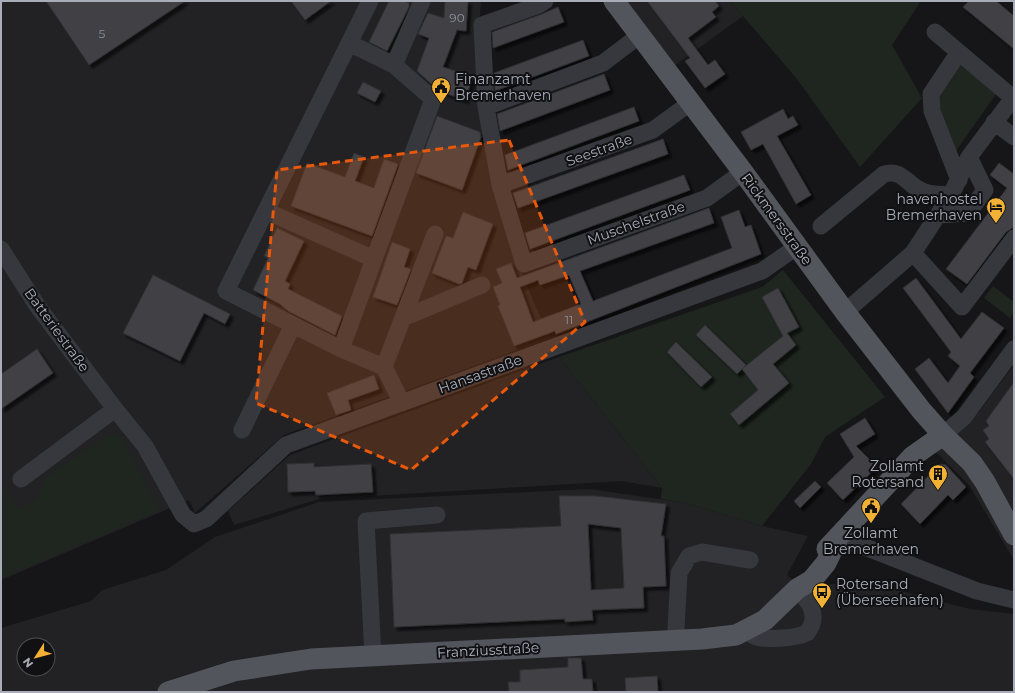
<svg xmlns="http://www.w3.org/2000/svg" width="1015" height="693" viewBox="0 0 1015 693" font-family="Montserrat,sans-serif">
  <defs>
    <filter id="shadow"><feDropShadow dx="3.5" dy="3.5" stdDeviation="1" flood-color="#0009"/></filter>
  </defs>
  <rect width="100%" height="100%" fill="#161618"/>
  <!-- built -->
  <path fill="#222225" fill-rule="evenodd" d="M1 1H481L479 27 519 264 534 303 551 338 284 435 195 513 189 500 1 580Z
    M625 1H730L743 16 674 66Z
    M559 357 662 488 622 481 319 499 234 525 228 511 290 455Z
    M1014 365V560L969 485 936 452 978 413Z
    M590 489 686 503 762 526 808 536 787 575 811 594 830 584 853 583 877 585 970 609 1014 614V692H1V628L91 601 102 590 166 570 215 537 319 502ZM24 645H48V669H24Z"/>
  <!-- green -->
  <path fill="#1e261f" d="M730 1H921L892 45 922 98 860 167 797 79Z
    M960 60 998 91 956 151 944 122 937 96Z
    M783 270 885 397 825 437 811 464 762 526 686 503 661 499 662 488 559 357 762 287Z
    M993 286 1014 302V312L1010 318 984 298Z
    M114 434 124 442 160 510 1 578V485L19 510 37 498 48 476 106 436Z"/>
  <!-- building -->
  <path fill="#404145" stroke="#303034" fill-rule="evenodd" filter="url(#shadow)" d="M46 1H185L89 65Z
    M291 1H331L305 20Z
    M389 1H404L409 3V7L387 51 369 42Z
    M445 1H468L466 31 457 30 443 67 473 77 465 100 439 91 417 71 429 38 418 34 428 13 444 18Z
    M647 1H715L719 6 712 12 716 17 688 38 708 65 715 60 725 74 705 88 685 61 690 58Z
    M969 1H996L1014 16V49L963 7Z
    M558 7 564 22 493 48 492 32 542 14Z
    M583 40 589 56 495 91 494 73Z
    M604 74 610 90 500 131 497 114Z
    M363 82 381 91 375 102 357 93Z
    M634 107 639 121 508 170 505 155Z
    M783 109 788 119 793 116 798 125 777 136 811 195 796 204 763 144 751 150 741 132Z
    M437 116 480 132 481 137 462 190 416 173Z
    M663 139 668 154 518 208 513 193Z
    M354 153 364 157 355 181 374 188 384 159 398 164 372 236 291 206 307 163 345 177Z
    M999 163 1014 174V227L1006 232 967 284 946 269 1007 188 990 175Z
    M684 175 690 190 530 249 525 233Z
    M709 208 714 223 580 271 593 301 732 248 721 217 739 210 745 227 751 225 761 254 556 334 555 331 514 346 498 306 500 305 493 287 502 283 496 269 511 263 517 278ZM569 275 581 304 533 322 520 287 538 280 540 285Z
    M463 212 493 224 476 270 468 267 462 283 459 284 432 273 446 236 453 238Z
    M277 228 304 241 285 281 290 284 288 289 342 316 335 335 288 311 280 304 253 290 268 258 264 256Z
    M392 242 410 249 404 267 411 269 397 305 373 297Z
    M153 275 230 314 225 324 204 313 180 361 123 333Z
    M916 278 961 339 982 312 1004 328 970 373 974 377 948 413 915 369 929 358 948 383 960 366 948 356 951 352 903 288Z
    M778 288 799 327 787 333 796 345 773 364 789 383 739 425 730 414 758 390 742 369 783 336 762 297Z
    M705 325 746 365 737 374 696 335Z
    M676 342 712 377 701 387 667 352Z
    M37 349 53 373 1 409V374Z
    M374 375 379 389 348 400 351 410 336 415 327 393Z
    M1014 382V479L985 442 989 439 983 430 989 426 986 421Z
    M865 418 875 434 856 446 877 467 843 500 827 483 854 457 840 434Z
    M314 463V467L371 464 373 492 316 495 315 491 288 492 287 464Z
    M940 464 946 465 966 487 953 500 948 495 920 524 901 504Z
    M815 481 821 487 800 508 794 501Z
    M559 496H596L666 504 661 536H664L666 586 643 587 644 608 592 610 593 620 565 622V619L394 627 390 534 561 526ZM588 524 621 528 624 588 591 590Z
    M568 658H581L583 679H592L593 692H509L508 682H520V670L568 667Z
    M657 676 658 692H626L625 678Z"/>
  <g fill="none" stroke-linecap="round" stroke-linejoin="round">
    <!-- minor -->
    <path stroke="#37383d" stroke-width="17" d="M545 1 539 5 482 25 486 107 500 185 524 264 707 198 743 172
      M349 43 394 65 433 99 341 349 226 291 370 1
      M394 65 422 1
      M486 107 603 63 640 35
      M994 122 1014 137
      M959 180 932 111 931 94 959 52
      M500 185 653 130 690 103
      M266 211 374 259
      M939 215 968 213 985 190 969 157
      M821 226 884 174C903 168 909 188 925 192 933 195 943 194 951 195
      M1 249 38 307 115 409 145 446 183 515 194 524 206 519 286 445 762 271 798 246
      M913 253 962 307 1014 238
      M845 312 913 253 951 195 969 157 1013 98 935 32
      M403 318 482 285
      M341 349 384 367 402 403
      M384 367 435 234
      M242 430 293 325
      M943 435 964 417 1014 349
      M21 479 115 409
      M837 540 860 545 977 591 1014 600
      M746 631C749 633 753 636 757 637 768 640 797 638 807 633 820 616 810 602 797 589
      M678 640 676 629 679 573 689 556 702 552 750 560
      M373 656 366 521 437 515"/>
    <!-- major -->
    <path stroke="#53555c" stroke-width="21" d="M614 1 743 172 845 312 921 410 943 435 972 463 985 482 1014 535
      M827 549 913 456 943 435
      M168 692 234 671 311 659 702 639 736 635 765 620 797 589 812 580 826 563 837 540"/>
  </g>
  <!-- marked area -->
  <path fill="#e8590c" fill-opacity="0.2" stroke="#e8590c" stroke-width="3" stroke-dasharray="8 5" stroke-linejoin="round" d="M509 140 585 322 411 470 256 403 277 170Z"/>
  <!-- icons -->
  <defs>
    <symbol id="civic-pin" viewBox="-11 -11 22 30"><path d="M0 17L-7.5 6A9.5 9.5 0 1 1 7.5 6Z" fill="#f2b134" stroke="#111113"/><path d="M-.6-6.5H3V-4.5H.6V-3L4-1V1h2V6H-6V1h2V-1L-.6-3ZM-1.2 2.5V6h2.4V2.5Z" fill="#111"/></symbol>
    <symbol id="hotel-pin" viewBox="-11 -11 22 30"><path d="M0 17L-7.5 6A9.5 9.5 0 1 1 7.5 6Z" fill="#f2b134" stroke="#111113"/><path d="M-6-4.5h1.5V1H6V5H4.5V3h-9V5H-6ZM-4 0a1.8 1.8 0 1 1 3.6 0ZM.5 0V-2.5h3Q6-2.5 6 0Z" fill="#111"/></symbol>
    <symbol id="building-pin" viewBox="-11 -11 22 30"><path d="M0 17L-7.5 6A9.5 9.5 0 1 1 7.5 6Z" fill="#f2b134" stroke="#111113"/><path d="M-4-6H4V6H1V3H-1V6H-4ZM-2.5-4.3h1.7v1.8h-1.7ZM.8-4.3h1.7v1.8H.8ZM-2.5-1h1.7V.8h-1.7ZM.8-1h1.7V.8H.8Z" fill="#111"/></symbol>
    <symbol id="bus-pin" viewBox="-11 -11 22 30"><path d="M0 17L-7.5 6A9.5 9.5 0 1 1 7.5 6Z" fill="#f2b134" stroke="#111113"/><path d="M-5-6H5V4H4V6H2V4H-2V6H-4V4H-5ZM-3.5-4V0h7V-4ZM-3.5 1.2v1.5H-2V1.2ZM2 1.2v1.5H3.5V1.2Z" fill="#111"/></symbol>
  </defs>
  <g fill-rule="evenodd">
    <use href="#civic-pin" x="430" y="76" width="22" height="30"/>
    <use href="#hotel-pin" x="985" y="196" width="22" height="30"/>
    <use href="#building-pin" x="927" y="463" width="22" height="30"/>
    <use href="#civic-pin" x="860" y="496" width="22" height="30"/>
    <use href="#bus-pin" x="811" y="581" width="22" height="30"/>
  </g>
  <g text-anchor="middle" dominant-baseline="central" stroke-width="4" stroke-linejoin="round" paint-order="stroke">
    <!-- number labels -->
    <g font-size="12" fill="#8e929b">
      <text x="457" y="17">90</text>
      <text x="102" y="33">5</text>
      <text x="569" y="319">11</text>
    </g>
    <!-- poi labels -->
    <g font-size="14" fill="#a8adb8" stroke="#111113" text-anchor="start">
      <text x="455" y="79">Finanzamt<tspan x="455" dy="16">Bremerhaven</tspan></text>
      <text x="982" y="199" text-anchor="end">havenhostel<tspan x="982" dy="16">Bremerhaven</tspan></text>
      <text x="924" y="466" text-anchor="end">Zollamt<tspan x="924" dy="16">Rotersand</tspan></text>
      <text x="871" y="533" text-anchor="middle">Zollamt<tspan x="871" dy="16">Bremerhaven</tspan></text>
      <text x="836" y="584">Rotersand<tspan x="836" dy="16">(Überseehafen)</tspan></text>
    </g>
    <!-- street labels -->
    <g font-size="14" fill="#a8adb8" stroke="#111113">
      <text transform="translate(599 150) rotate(-20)">Seestraße</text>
      <text transform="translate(777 219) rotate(54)">Rickmersstraße</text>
      <text transform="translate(636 223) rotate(-20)">Muschelstraße</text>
      <text transform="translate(57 330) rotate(54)">Batteriestraße</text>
      <text transform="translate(480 374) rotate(-20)">Hansastraße</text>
      <text transform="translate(488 650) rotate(-3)">Franziusstraße</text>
    </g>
  </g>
  <!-- border -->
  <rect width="1015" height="693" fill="none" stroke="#a8adb8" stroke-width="4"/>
  <!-- north arrow -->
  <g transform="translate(36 657) rotate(234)"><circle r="19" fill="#111113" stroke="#4d4f55"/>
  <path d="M0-3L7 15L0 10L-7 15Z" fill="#f2b134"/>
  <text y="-6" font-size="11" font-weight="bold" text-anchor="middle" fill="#a8adb8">N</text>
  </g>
</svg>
